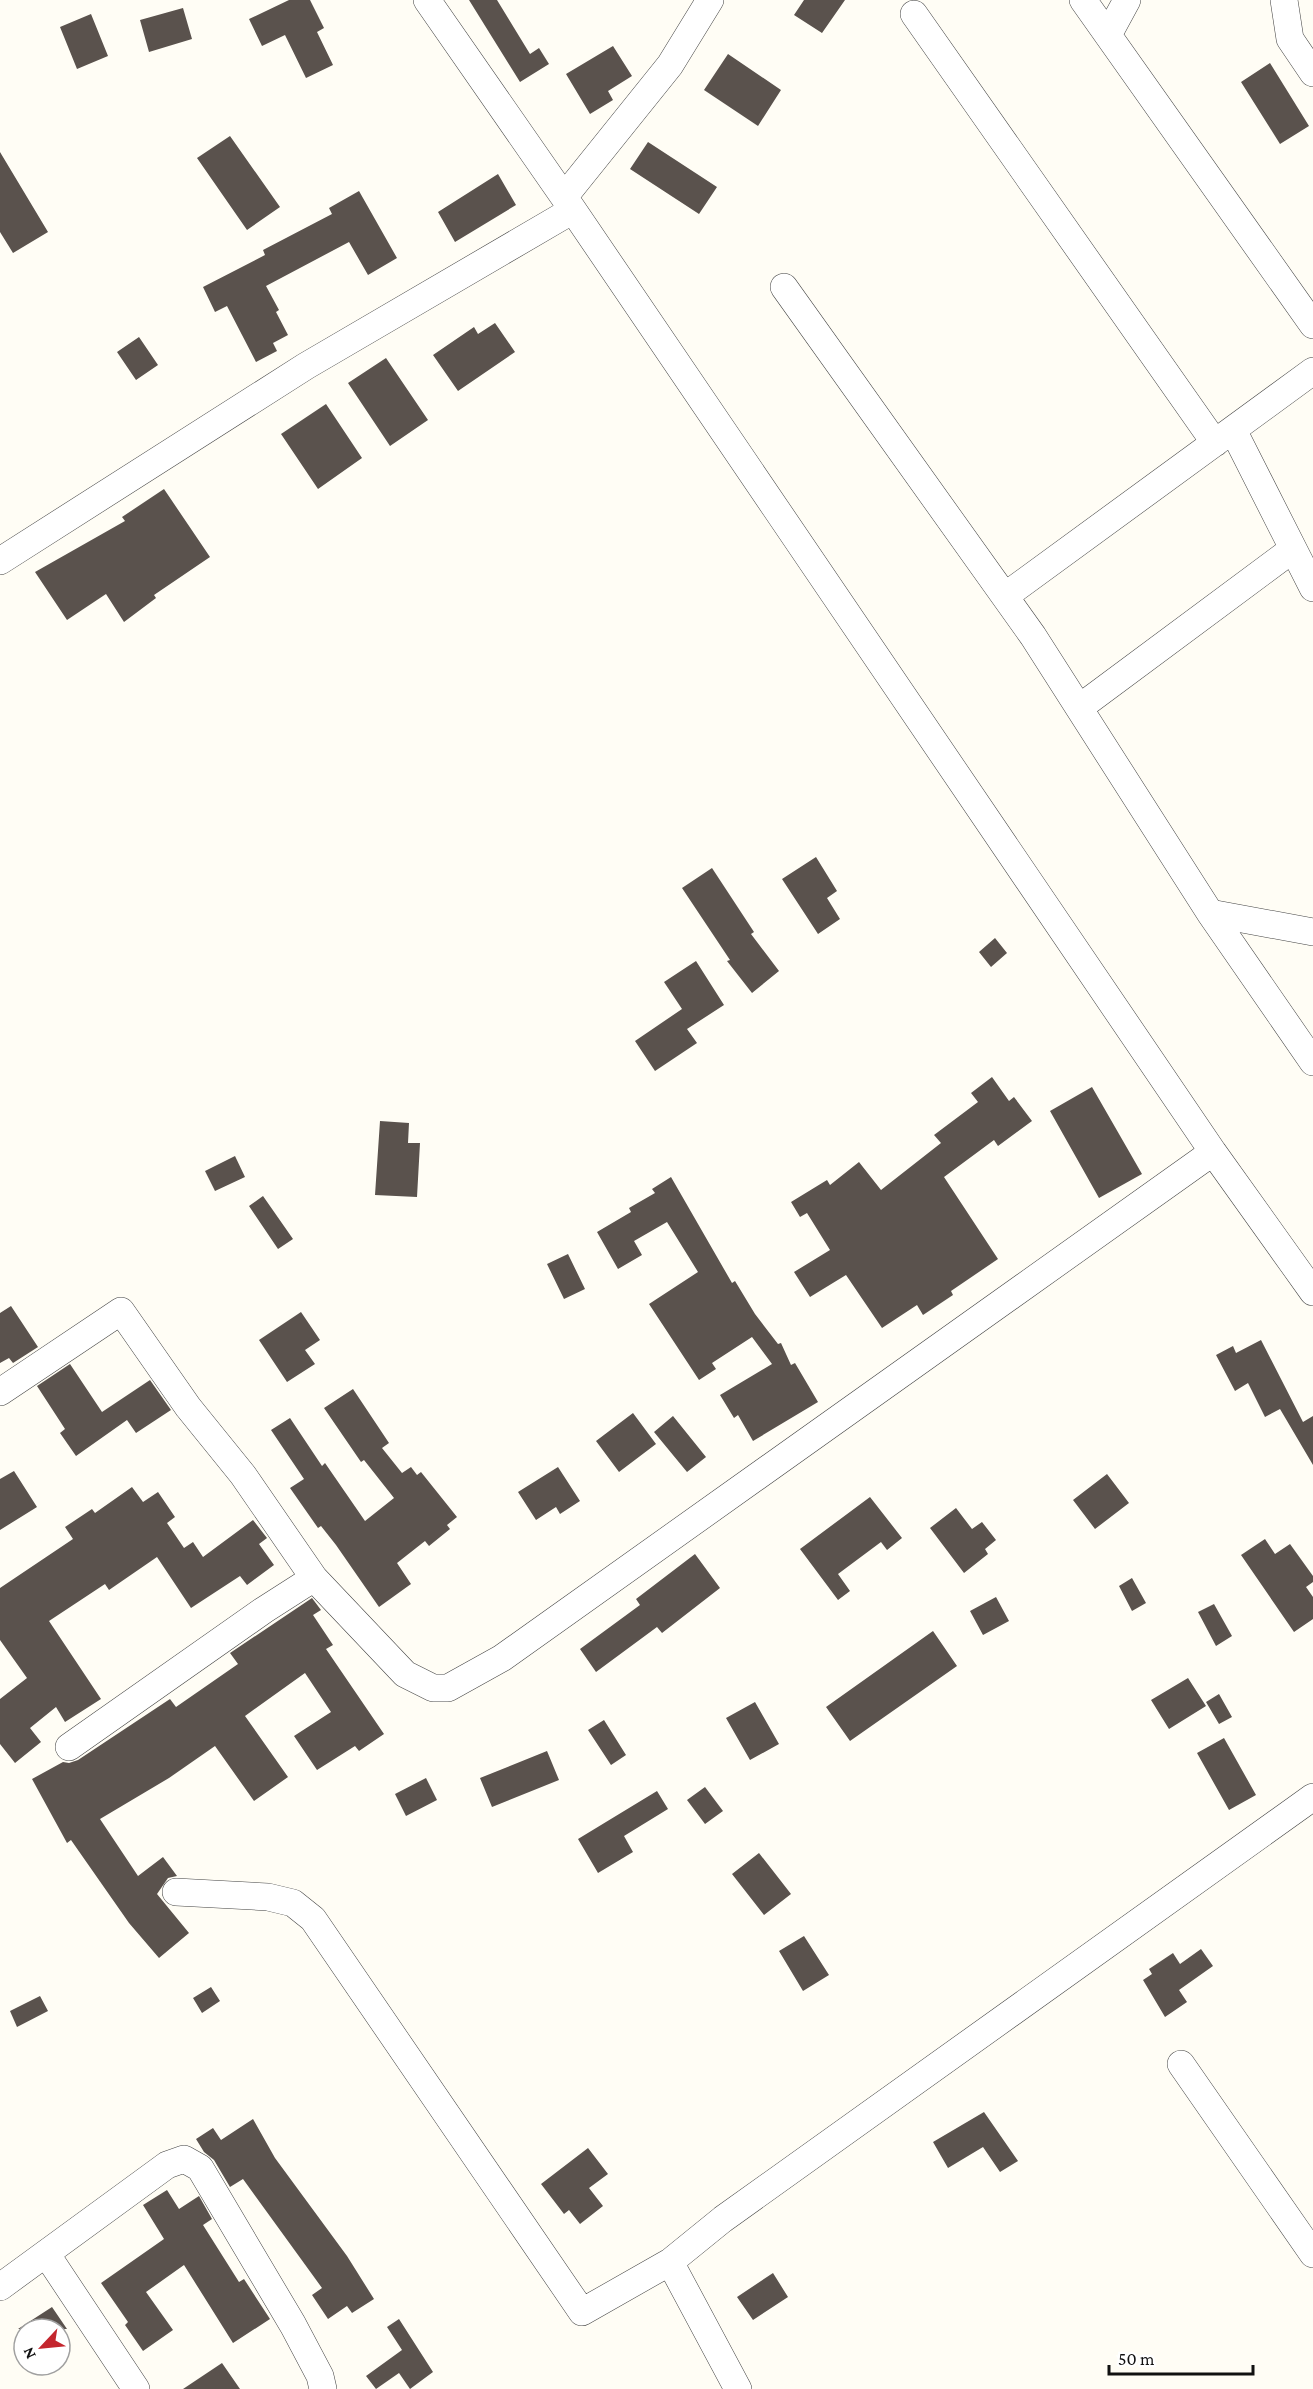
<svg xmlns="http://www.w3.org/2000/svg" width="1313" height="2389" viewBox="0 0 1313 2389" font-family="'Crimson Pro',serif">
  <rect width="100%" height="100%" fill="#fffdf5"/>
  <!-- building -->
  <path fill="#5a524d" d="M289 0H310L324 28 317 32 333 65 306 78 285 35 262 46 249 19Z
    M469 0H497L530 54 539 48 549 64 520 82Z
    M804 0H845L822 33 794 15Z
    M183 8 192 39 149 52 140 20Z
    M91 14 108 56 77 69 60 27Z
    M613 46 632 76 608 91 613 100 590 114 566 74Z
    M728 54 781 90 758 126 704 90Z
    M1270 63 1309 126 1280 144 1241 82Z
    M230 136 280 207 247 230 197 158Z
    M648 142 717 187 699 214 630 169Z
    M0 152 48 232 13 253 0 232Z
    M498 174 516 205 455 242 438 212Z
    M359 191 397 258 368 275 349 242 266 286 279 310 276 312 288 335 273 343 277 351 256 362 227 306 215 312 203 287 265 255 263 250 332 214 329 208Z
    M495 323 515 352 458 391 433 355 474 327 478 334Z
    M139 337 158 365 136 380 117 352Z
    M386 358 428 420 390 446 348 383Z
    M326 404 362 458 318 489 281 434Z
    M164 489 210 557 154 595 156 598 124 622 106 594 67 620 35 572 125 521 122 517Z
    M816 857 837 891 827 898 840 919 818 934 782 879Z
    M712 868 754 932 751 934 779 971 752 993 727 961 730 960 682 888Z
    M995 938 1007 953 991 967 979 952Z
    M696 961 724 1005 687 1029 697 1043 655 1071 635 1041 682 1009 664 982Z
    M992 1077 1009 1101 1014 1097 1032 1121 998 1146 994 1140 944 1177 998 1259 951 1291 953 1295 923 1315 917 1305 882 1328 846 1275 810 1297 794 1272 830 1250 807 1213 800 1217 791 1202 827 1180 830 1185 859 1162 881 1190 941 1143 934 1135 978 1102 971 1093Z
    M1092 1087 1142 1174 1099 1198 1050 1111Z
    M380 1121 409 1123 408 1143H420L417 1197 375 1195Z
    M235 1156 245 1177 215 1191 205 1171Z
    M671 1177 732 1283 735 1281 755 1314 778 1344 781 1343 791 1365 795 1363 818 1402 753 1441 738 1415 734 1418 720 1395 772 1364 752 1337 712 1363 716 1369 699 1380 649 1304 698 1272 667 1222 634 1241 642 1255 618 1269 597 1232 631 1212 629 1208 655 1193 652 1189Z
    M263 1196 293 1239 278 1249 249 1206Z
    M568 1254 585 1289 564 1299 547 1264Z
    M11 1306 38 1347 13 1363 9 1358 0 1363V1313Z
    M301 1312 320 1340 305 1350 315 1364 287 1382 259 1340Z
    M1261 1340 1303 1422 1313 1416V1465L1280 1409 1265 1417 1248 1383 1235 1391 1216 1355 1233 1346 1236 1353Z
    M70 1364 102 1412 150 1380 171 1410 136 1433 127 1420 76 1456 60 1433 65 1429 37 1386Z
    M353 1389 389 1443 382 1448 402 1473 411 1467 417 1475 421 1472 457 1517 447 1525 450 1529 429 1546 425 1541 397 1563 411 1584 379 1607 336 1545 321 1526 318 1528 290 1488 304 1479 271 1430 290 1418 322 1466 325 1463 365 1521 394 1498 364 1460 361 1462 324 1408Z
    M633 1413 656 1444 619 1472 596 1441Z
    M673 1416 706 1457 687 1472 654 1432Z
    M558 1467 580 1501 560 1514 556 1507 536 1520 518 1492Z
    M14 1471 37 1507 0 1530V1479Z
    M1107 1474 1129 1503 1095 1529 1073 1500Z
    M132 1487 143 1502 158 1492 175 1517 167 1523 184 1548 193 1542 203 1557 253 1520 267 1538 259 1544 274 1565 247 1585 240 1576 191 1608 157 1557 109 1590 105 1584 49 1621 101 1699 65 1722 56 1707 30 1728 41 1742 15 1763 0 1744V1699L27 1678 0 1640V1588L73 1539 65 1527 92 1509 95 1513Z
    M870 1497 902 1538 887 1550 881 1542 838 1574 850 1591 838 1600 800 1549Z
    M956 1508 972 1529 982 1522 996 1540 985 1549 988 1554 964 1573 930 1528Z
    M1265 1539 1275 1554 1290 1544 1313 1576V1582L1306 1587 1313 1597V1619L1294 1632 1241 1555Z
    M695 1554 720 1588 662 1633 657 1627 596 1672 580 1649 640 1605 636 1599Z
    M1132 1578 1146 1603 1132 1611 1119 1586Z
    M996 1597 1009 1621 983 1635 970 1611Z
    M312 1598 321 1610 313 1615 333 1645 326 1649 384 1734 359 1751 355 1746 317 1770 294 1736 331 1712 305 1673 245 1716 288 1777 254 1801 215 1746 169 1778 100 1819 138 1876 163 1857 177 1876 168 1878 157 1894 189 1933 159 1958 129 1923 71 1840 67 1843 32 1779 63 1762 69 1763 78 1760 170 1699 176 1707 238 1664 230 1653Z
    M1214 1604 1232 1636 1216 1646 1198 1612Z
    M933 1631 957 1666 850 1741 826 1707Z
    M1188 1678 1206 1706 1169 1729 1151 1700Z
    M1219 1694 1232 1717 1219 1724 1206 1702Z
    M755 1702 779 1744 750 1760 726 1718Z
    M604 1720 626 1755 611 1765 588 1730Z
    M1224 1738 1256 1795 1229 1810 1197 1753Z
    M547 1751 559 1780 492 1807 480 1778Z
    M426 1778 437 1800 406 1816 395 1794Z
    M705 1787 723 1811 705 1824 687 1800Z
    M657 1791 668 1809 624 1836 633 1852 598 1873 578 1839Z
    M759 1853 791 1894 764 1915 732 1874Z
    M804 1936 829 1975 803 1991 779 1951Z
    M1201 1949 1213 1966 1179 1990 1187 2002 1165 2017 1143 1980 1152 1974 1149 1969 1173 1953 1180 1964Z
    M211 1987 220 2001 202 2013 193 1998Z
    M40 1996 48 2011 17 2027 10 2011Z
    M984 2112 1018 2161 1000 2172 983 2147 948 2168 933 2142Z
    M253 2119 275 2158 347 2256 374 2299 352 2313 347 2306 328 2319 312 2295 322 2288 243 2179 230 2187 214 2160 204 2152 196 2139 213 2128 221 2140Z
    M588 2148 608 2174 589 2188 603 2206 580 2224 569 2210 564 2214 541 2184Z
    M167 2190 179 2209 199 2196 212 2219 203 2225 239 2282 244 2279 270 2319 233 2343 184 2265 146 2292 173 2330 143 2351 125 2325 128 2322 101 2283 164 2239 143 2205Z
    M773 2273 788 2297 753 2320 737 2297Z
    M52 2307 67 2329H18Z
    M399 2319 433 2372 410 2389 399 2373 376 2389 366 2376 402 2350 387 2327Z
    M222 2363 240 2389H183Z"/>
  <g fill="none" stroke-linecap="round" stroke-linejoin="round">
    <defs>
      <path id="minor" d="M427 0 573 210 1213 1152 1313 1292
        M1083 0 1313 325
        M1284 0 1290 39 1313 73
        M914 14 1215 443
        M1108 35 1127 0
        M564 197 670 65 710 0
        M784 287 1033 636 1210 913 1313 1062
        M1233 430 1313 588
        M0 561 306 366 573 210
        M1005 596 1313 371
        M1079 708 1293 549
        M1210 913 1313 932
        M0 1392 121 1311 188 1407 243 1475 314 1578 405 1674 433 1688H448L502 1658 1213 1152
        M69 1747 264 1610 314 1578
        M176 1892 268 1897 293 1903 313 1919 582 2312 670 2262 723 2219 1313 1797
        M1181 2064 1313 2254
        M47 2255 136 2389
        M670 2262 738 2389
        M0 2287 167 2165 184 2159 200 2168 293 2325 320 2376 323 2389"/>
    </defs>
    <!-- minor casing -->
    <use href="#minor" stroke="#444" stroke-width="28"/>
    <!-- minor -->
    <use href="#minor" stroke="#fff" stroke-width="27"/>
  </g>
  <!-- north arrow -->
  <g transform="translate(42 2347) rotate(244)"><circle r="28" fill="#ffffff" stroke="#a0a0a0" stroke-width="1.5"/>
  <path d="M0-4.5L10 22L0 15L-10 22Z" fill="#c4262e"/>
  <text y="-9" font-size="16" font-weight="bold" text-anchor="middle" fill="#111111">N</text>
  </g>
  <!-- scale -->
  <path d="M1109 2365v9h144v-9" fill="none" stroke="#111111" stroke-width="3"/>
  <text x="1118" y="2365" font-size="18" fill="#111111" stroke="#ffffff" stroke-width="4.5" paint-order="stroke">50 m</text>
</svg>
